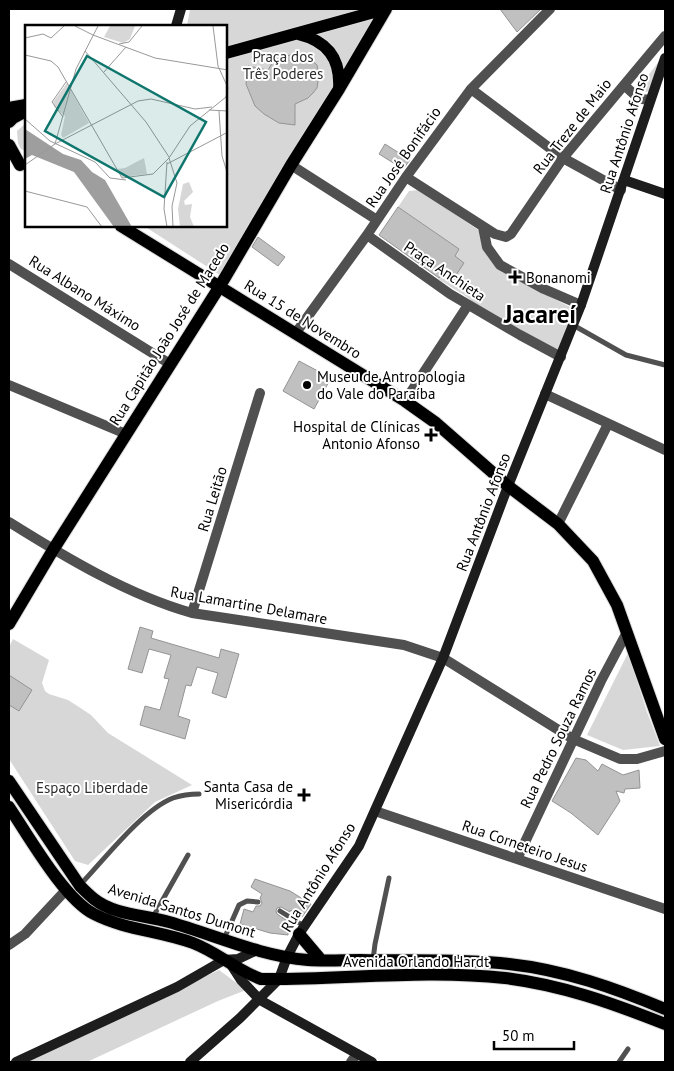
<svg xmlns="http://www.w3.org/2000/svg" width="674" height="1071" viewBox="0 0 674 1071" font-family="'PT Sans',sans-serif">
  <rect width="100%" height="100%" fill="#fff"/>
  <!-- green -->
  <path fill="#d7d7d7" d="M190 9H384L220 275 144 226H226V26H187Z
    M660 60 652 90 646 92 638 89Z
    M26 123V152L20 148 18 143 17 131Z
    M418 190 480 231 483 250 498 270 574 309 559 351 485 312 464 295 438 279 459 249 398 207 409 191Z
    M13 639 49 660 42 683 45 691 49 694 68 700 79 707 91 715 108 733 192 785 155 802 88 865 75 861 9 759V647Z
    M628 653 647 712 660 746 623 750 587 735Z
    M219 970 246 990 218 1001 87 1062H23Z"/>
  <!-- building -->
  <path fill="#c0c0c0" stroke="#949494" d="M500 9H541L517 32Z
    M290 55 304 58 306 55 317 65 319 75 317 88 313 93 308 98 295 104V125L279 123 264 114 255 106 246 84 248 66 268 70 274 60Z
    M385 144 410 160 403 169 379 154Z
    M398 207 459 249 455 256 464 263 454 278 444 271 439 278 379 235Z
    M258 237 285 257 278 266 252 247Z
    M299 361 331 378 314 409 283 391Z
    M140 627 153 631 151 638 219 658 221 649 239 654 226 698 212 693 218 673 197 667 191 686 186 685 178 716 190 720 185 739 140 725 145 706 160 710 169 679 164 678 171 655 149 649 142 673 128 669Z
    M9 675 32 690 19 711 9 705Z
    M576 758 586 760 598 771 602 764 623 775 639 770 640 788 625 789 624 793 616 791 620 801 598 835 571 813 552 801Z
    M255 879 290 891 311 904 302 917 290 910V912L281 907 277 908 276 911 277 914 289 922 288 935 270 933 240 924 244 909 253 912 256 906H260L262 903 260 898 262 894 251 887Z"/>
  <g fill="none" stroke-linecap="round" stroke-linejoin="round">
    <defs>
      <path id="primary" d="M298 34C327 41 341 58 339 89
        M226 53 385 9
        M9 108 26 105
        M9 122 13 118 26 111
        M9 145 20 165
        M121 226 405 401 436 423 508 486 558 524 593 561 617 605 665 739
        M9 624 53 550 220 286 291 165 339 89 386 9
        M9 781 80 886C84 890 89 895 94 899 114 915 145 915 169 922 215 935 260 956 308 960 326 961 344 960 361 960 411 961 460 959 509 964 564 970 615 988 665 1009
        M9 807C28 835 64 899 94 914 125 930 161 931 193 943 217 952 236 970 261 979 342 980 424 969 505 978 562 985 612 1003 665 1024
        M299 934 321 960"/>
    </defs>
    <!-- primary casing -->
    <use href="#primary" stroke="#dbdbdb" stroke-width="14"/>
    <!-- lane -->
    <path stroke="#505050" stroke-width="5" d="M573 325 626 355 665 365
      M80 885C104 860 142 810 173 798 182 795 190 794 199 794
      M280 911 304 926
      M153 917 188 855
      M224 939 239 905 247 901 258 902
      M373 960 375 944 389 878
      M619 1062 628 1049"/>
    <!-- street -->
    <path stroke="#505050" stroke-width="10" d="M624 85C632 92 639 102 650 99
      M471 89 563 158 621 190
      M291 165 377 220
      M406 177 495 234 506 237 511 234 563 158 665 36
      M483 227 487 247 500 265 544 289 581 305
      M367 235 450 294 520 335 561 357
      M9 264 170 364
      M295 334 367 235 406 177 471 89 550 9
      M9 385 126 434
      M545 394 665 450
      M405 401 468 305
      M9 522C65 557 128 595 192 613L404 645 443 658 573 739 620 759H637L665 751
      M558 524 608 424
      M192 613 260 393
      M375 811 665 909
      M517 859 601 681 627 632
      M9 945 25 934 66 890
      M351 1062 357 1054"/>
    <!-- secondary -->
    <path stroke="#1d1d1d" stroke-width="10" d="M176 26 181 9
      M624 180 665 194
      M232 966 241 980 260 1000 372 1062
      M16 1062 177 987 224 960 238 959 257 950
      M190 1062 240 1018 279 979 287 957 299 934 359 846 443 658 508 486 581 305 665 58"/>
    <!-- primary -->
    <use href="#primary" stroke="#000" stroke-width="12"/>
  </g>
  <!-- markers -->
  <g fill="#000" stroke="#fff" stroke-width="2">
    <path d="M512.5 269.5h5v5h5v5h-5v5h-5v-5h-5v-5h5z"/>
    <circle cx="307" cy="385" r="5"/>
    <path d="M428.5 427.5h5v5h5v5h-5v5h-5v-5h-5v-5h5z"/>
    <path d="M301.5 787.5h5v5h5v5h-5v5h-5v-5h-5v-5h5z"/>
  </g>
  <g text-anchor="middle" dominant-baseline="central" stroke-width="4" stroke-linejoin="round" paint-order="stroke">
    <!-- park labels -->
    <g font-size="15" fill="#2e2e2e" stroke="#fff">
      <text x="283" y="56">Praça dos<tspan x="283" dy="17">Três Poderes</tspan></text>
      <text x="92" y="787">Espaço Liberdade</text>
    </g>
    <!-- street labels -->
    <g font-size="15" fill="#000" stroke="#fff">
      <text transform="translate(572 126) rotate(-52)">Rua Treze de Maio</text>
      <text transform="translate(624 133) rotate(-72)">Rua Antônio Afonso</text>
      <text transform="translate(403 157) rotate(-55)">Rua José Bonifácio</text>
      <text transform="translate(445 271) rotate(34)">Praça Anchieta</text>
      <text transform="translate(85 293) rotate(32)">Rua Albano Máximo</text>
      <text transform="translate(303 319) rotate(32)">Rua 15 de Novembro</text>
      <text transform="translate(169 334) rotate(-58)">Rua Capitão João José de Macedo</text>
      <text transform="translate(212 499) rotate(-73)">Rua Leitão</text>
      <text transform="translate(483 512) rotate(-69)">Rua Antônio Afonso</text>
      <text transform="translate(249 605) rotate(10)">Rua Lamartine Delamare</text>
      <text transform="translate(558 738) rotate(-64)">Rua Pedro Souza Ramos</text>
      <text transform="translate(525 846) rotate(19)">Rua Corneteiro Jesus</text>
      <text transform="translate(318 877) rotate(-58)">Rua Antônio Afonso</text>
      <text transform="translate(182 910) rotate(17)">Avenida Santos Dumont</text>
      <text x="416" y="961">Avenida Orlando Hardt</text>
    </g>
    <!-- poi labels -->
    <g font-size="15" fill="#000" stroke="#fff" text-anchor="start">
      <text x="526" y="277">Bonanomi</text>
      <text x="317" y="376">Museu de Antropologia<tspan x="317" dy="17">do Vale do Paraíba</tspan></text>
      <text x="420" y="426" text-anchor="end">Hospital de Clínicas<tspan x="420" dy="17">Antonio Afonso</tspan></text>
      <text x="293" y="786" text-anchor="end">Santa Casa de<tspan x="293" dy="17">Misericórdia</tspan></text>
    </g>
    <!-- town labels -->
    <g font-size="25" font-weight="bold" fill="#000" stroke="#fff">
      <text x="540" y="314">Jacareí</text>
    </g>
  </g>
  <!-- overview -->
  <g transform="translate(25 25)">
    <rect width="202" height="202" fill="#fff"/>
    <path d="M85 1H110L105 14 98 18 79 12ZM42 58 64 98 38 113 36 110 40 91 29 82 28 77ZM119 133 122 149 97 152 92 144 100 143ZM164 157 168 167 159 176 160 180 167 179 165 192 169 202H155L153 184 158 159Z" fill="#d7d7d7"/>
    <path d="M0 104 38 129 56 135 67 147 80 155 107 202H89L49 147 7 130 0 134Z" fill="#9e9e9e"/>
    <path fill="none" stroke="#999" stroke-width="1" d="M50 1 68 10M188 1 193 41 203 63M68 10 130 33 203 45M0 13 18 9 26 13 39 1M94 19 104 17 117 1M60 26 121 97 144 132M0 30 26 36 33 42 97 153 128 149 144 133 165 101 201 72 203 63M79 47 101 22M184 85 203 86M194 86 197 131 203 150M38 92 27 77 41 57M0 94 25 116 70 137 85 153 101 155M30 119 51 44 73 1M144 133 152 158 147 181 148 202M142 137 139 184 142 202M142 139 203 107M0 140 30 119 113 76 126 74 170 84 187 82M0 166 62 182 77 202"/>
    <path fill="#0f766e" fill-opacity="0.15" stroke="#0f766e" stroke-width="2.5" d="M62 31 181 97 139 172 20 106Z"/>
    <rect width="202" height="202" fill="none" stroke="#000" stroke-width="2.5"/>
  </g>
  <!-- border -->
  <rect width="674" height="1071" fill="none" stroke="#000000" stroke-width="20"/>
  <!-- scale -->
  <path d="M494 1041v8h80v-8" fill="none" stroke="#000000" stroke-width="2.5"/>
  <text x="502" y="1041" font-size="15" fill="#000000" stroke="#ffffff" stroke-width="4" paint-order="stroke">50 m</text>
</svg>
